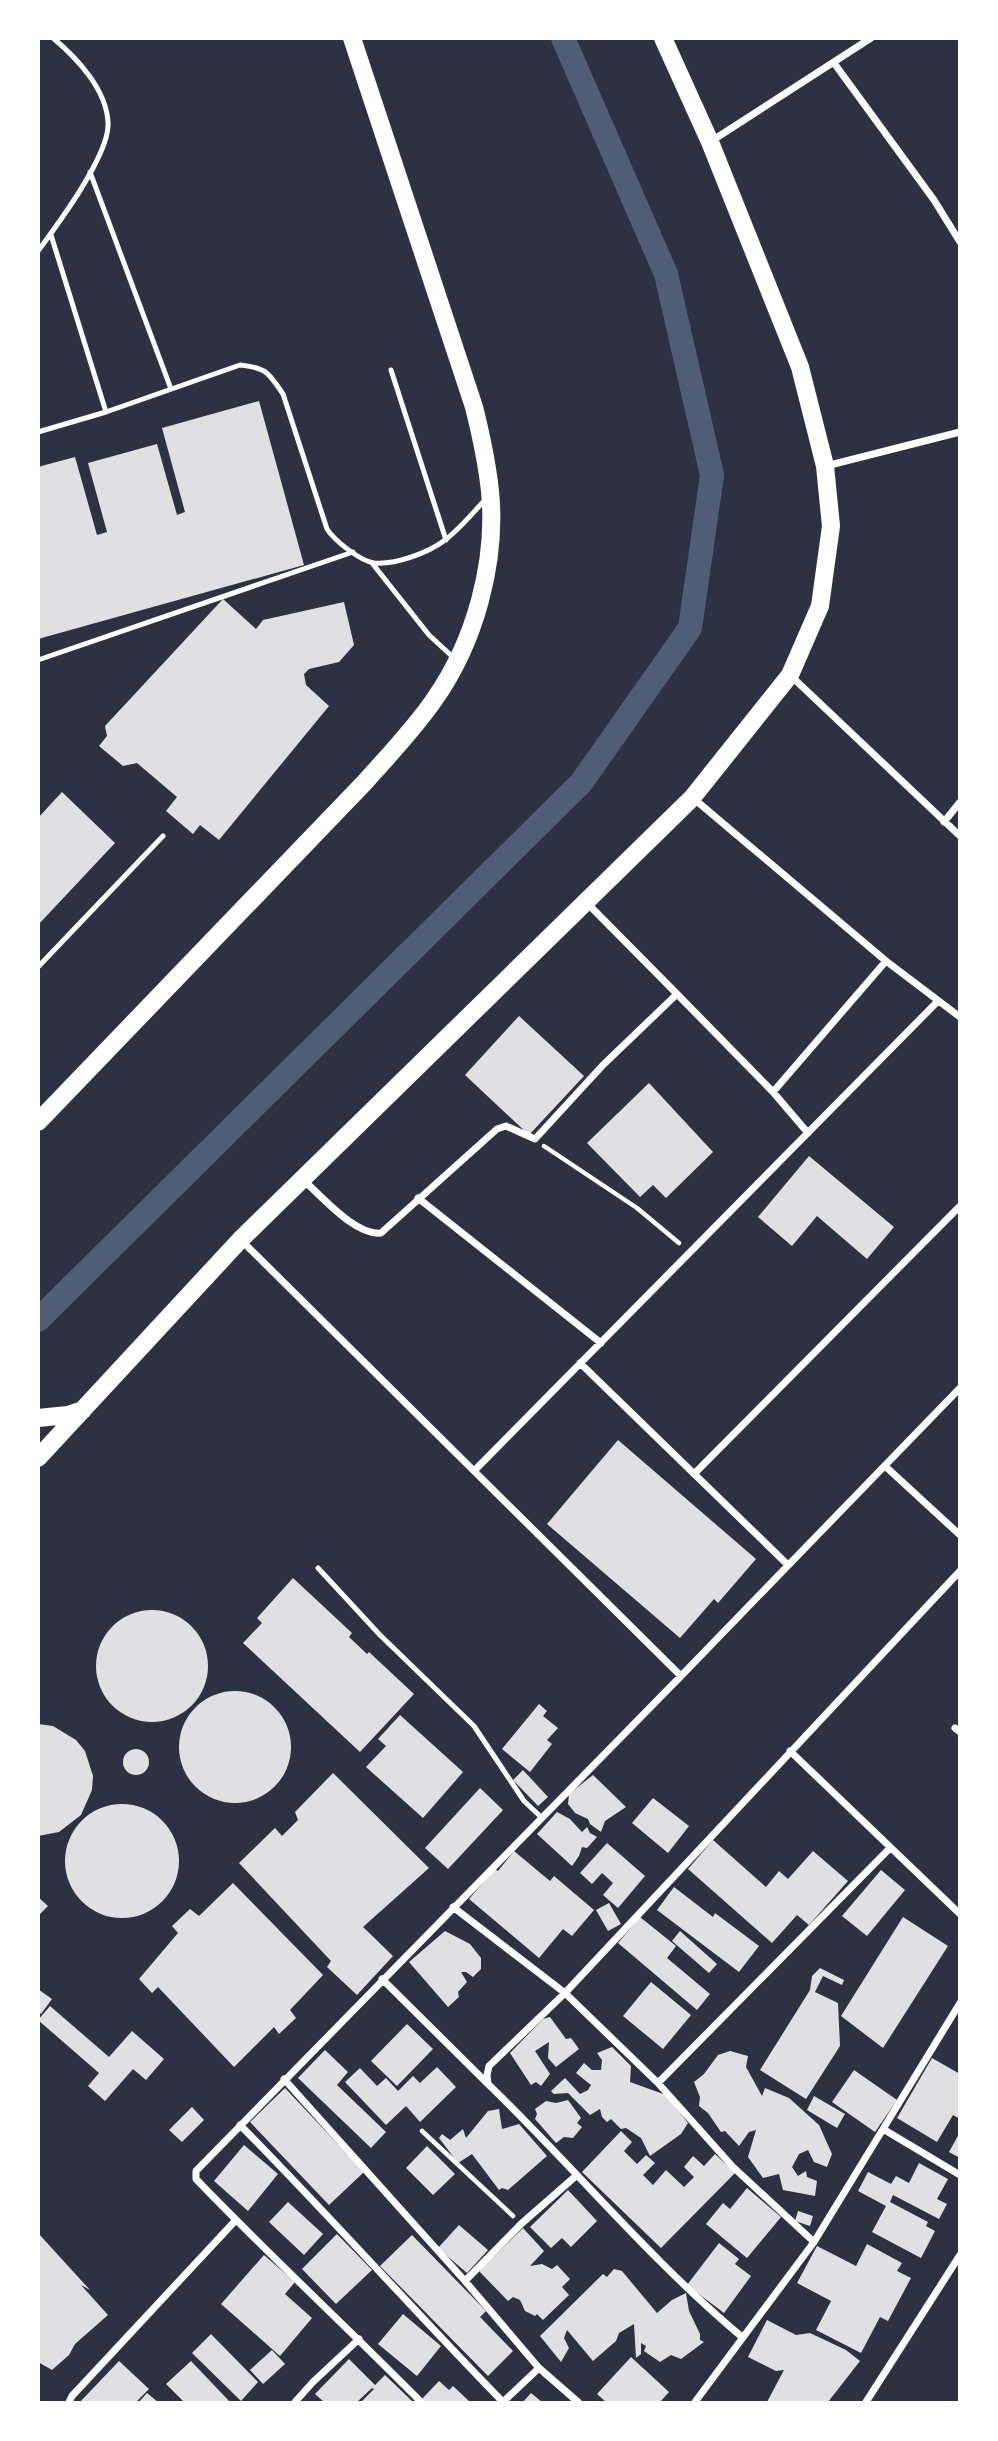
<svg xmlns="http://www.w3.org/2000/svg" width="998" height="2441" viewBox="0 0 998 2441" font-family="'Playfair Display',serif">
  <rect width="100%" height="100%" fill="#2d3142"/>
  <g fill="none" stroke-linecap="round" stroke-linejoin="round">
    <!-- canal -->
    <path stroke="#4f5d75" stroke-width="24" d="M38 1320 581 783 690 628 712 475 666 274 563 38"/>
  </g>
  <!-- building -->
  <path fill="#e0e0e3" d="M259 401 304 565 38 639V467L75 457 97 535 107 532 88 463 157 444 177 515 185 512 162 428Z
    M223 599 256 629 263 620 344 602 354 645 339 662 309 669 304 674 306 685 329 706 219 840 200 825 193 834 166 811 177 797 137 763 123 766 99 746 107 736 105 726Z
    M62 792 115 843 38 925V818Z
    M519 1016 584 1076 529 1135 465 1075Z
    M649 1083 713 1152 666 1198 653 1185 640 1197 587 1143Z
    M809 1156 894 1227 867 1259 817 1216 792 1246 758 1217Z
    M618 1440 756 1559 718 1603 714 1599 680 1638 547 1524Z
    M293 1578 352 1633 349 1637 367 1654 369 1652 414 1694 360 1752 243 1643 262 1623 257 1618Z
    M96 1666a56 56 0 1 1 112 0a56 56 0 1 1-112 0Z
    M179 1747a56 56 0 1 1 112 0a56 56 0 1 1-112 0Z
    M539 1704 547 1711 543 1716 558 1728 547 1740 552 1744 530 1772 502 1749Z
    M400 1715 463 1772 423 1818 366 1767 386 1746 378 1739Z
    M38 1724 53 1726 76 1740 85 1751 93 1776 92 1790 81 1815 59 1832 38 1836Z
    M123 1762a13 13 0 1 1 26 0a13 13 0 1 1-26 0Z
    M523 1770 548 1797 538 1806 513 1780Z
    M333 1773 429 1868 363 1927 393 1956 357 1995 327 1967 331 1961 239 1863 275 1828 282 1836 298 1820 295 1812Z
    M593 1775 626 1807 605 1821 601 1832 590 1824 588 1819 575 1813 568 1804 569 1794Z
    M480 1788 503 1810 448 1869 425 1848Z
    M653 1798 689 1826 668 1853 632 1823Z
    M65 1861a57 57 0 1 1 114 0a57 57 0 1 1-114 0Z
    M557 1812 570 1819 582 1832 587 1827 590 1833 597 1837 587 1848 582 1847 579 1856 572 1866 537 1834Z
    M713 1840 766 1887 779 1871 788 1879 813 1851 848 1881 809 1925 797 1915 772 1943 688 1869Z
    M607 1843 645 1876 618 1908 603 1895 613 1883 602 1873 592 1884 580 1873Z
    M514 1851 550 1881 554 1876 594 1910 572 1936 563 1929 539 1958 469 1899 495 1869 498 1871Z
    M881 1870 905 1890 867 1936 842 1916Z
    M233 1883 323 1975 290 2010 296 2018 279 2034 274 2027 234 2067 158 1987 152 1993 139 1979 178 1933 172 1926 190 1909 199 1916Z
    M674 1887 713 1917 715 1913 759 1946 739 1972 657 1910Z
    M38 1897 48 1906 38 1916Z
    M609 1903 621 1924 608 1931 596 1910Z
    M640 1917 676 1946 667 1958 710 1994 697 2010 618 1943Z
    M903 1917 948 1946 883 2048 841 2016Z
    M445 1931 470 1944 481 1958V1969L473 1977 466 1972H461L467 1982 458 1992 459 1997 448 2007 409 1962Z
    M680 1931 717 1964 709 1973 672 1941Z
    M820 1968 844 1980 842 1985 823 1976 815 1992 838 2003 840 2046 806 2099 760 2070 810 1990 812 1976Z
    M651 1982 691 2015 663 2049 623 2016Z
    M38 1989 52 1999 41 2014 38 2012Z
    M50 2006 109 2057 132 2031 164 2059 146 2080 133 2069 105 2101 88 2086 99 2073 38 2020Z
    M550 2017 566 2039 571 2038 579 2049 556 2067 548 2058 549 2042 535 2051 550 2074 541 2086 536 2082 531 2085 510 2053 543 2019Z
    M407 2024 433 2049 397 2086 371 2061Z
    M612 2047 631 2066 630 2082 666 2095 688 2123 681 2134 650 2156 641 2138 626 2128 621 2129 611 2119 607 2122 602 2117 600 2109 590 2115 568 2093 554 2094 551 2091 565 2078 580 2094 588 2090 591 2085 576 2073 584 2063 592 2070H601L602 2060 597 2053Z
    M325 2050 348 2072 337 2085 386 2132 371 2148 298 2078Z
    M730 2051 748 2056 746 2067 762 2096 765 2088 789 2098 819 2125 832 2154 827 2167 814 2162 808 2150 799 2154 792 2167 798 2176 806 2171 807 2177 817 2181 815 2196 783 2190 779 2174 763 2178 748 2157 756 2130 749 2132 739 2146 725 2131 721 2132 708 2113 699 2106 700 2097 694 2082 704 2074 718 2055Z
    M932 2058 960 2074V2119L953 2115 937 2142 897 2118Z
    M437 2067 456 2087 420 2122 406 2106 386 2125 345 2082 360 2068 377 2086 386 2078 398 2091 413 2076 420 2083Z
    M854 2070 897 2100 875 2132 832 2102Z
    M285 2088 364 2172 329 2205 250 2122Z
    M814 2096 845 2114 837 2128 807 2110Z
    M568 2100 581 2118 577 2123 582 2127 573 2138 564 2137 556 2143 535 2119 537 2114 535 2109 546 2101 556 2103Z
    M192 2107 204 2120 182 2142 169 2130Z
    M499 2109 502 2129 519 2124 547 2156 508 2190 502 2188 499 2190 472 2154 458 2163 439 2138 442 2134 450 2140 463 2129 466 2138 488 2111Z
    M621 2131 632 2142 624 2151 637 2164 646 2155 655 2163 643 2175 653 2185 666 2170 684 2187 694 2177 684 2167 693 2156 704 2166 715 2154 735 2173 661 2248 582 2172Z
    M960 2132V2158L949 2152Z
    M244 2145 278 2174 248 2211 214 2181Z
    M427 2146 455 2174 433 2195 406 2168Z
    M919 2163 948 2179 937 2199 947 2204 939 2219 893 2195 890 2202 928 2222 926 2226 935 2231 921 2258 872 2232 886 2206 858 2191 868 2172 891 2184 896 2176 909 2183Z
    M747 2188 781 2217 747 2258 706 2224 723 2203 730 2209Z
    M568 2190 597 2221 571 2247 562 2238 551 2248 530 2227Z
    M288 2202 323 2234 304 2255 269 2222Z
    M798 2211 813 2216 810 2226 795 2221Z
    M459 2225 488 2250 467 2273 438 2248Z
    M523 2228 544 2251 530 2266 542 2264 552 2269 557 2265 570 2279 562 2287 569 2295 543 2320 537 2314 535 2316 525 2311 520 2300 513 2297 508 2301 479 2271Z
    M38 2233 90 2290 81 2285 108 2315 75 2344 69 2355 52 2370 38 2362Z
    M337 2234 372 2270 336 2304 302 2269Z
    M412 2235 486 2311 480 2317 513 2351 488 2376 380 2266Z
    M719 2243 739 2259 735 2264 751 2276 724 2313 687 2285Z
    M867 2244 902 2263 897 2271 911 2278 888 2321 880 2317 861 2353 816 2330 831 2301 797 2283 817 2246 856 2266Z
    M264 2255 295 2282 285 2294 312 2318 280 2356 221 2304Z
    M614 2269 622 2271 657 2313 672 2300 686 2293 689 2311 700 2334V2340L704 2342 681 2359 671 2355 660 2362 644 2351 646 2346 641 2343V2354L636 2358 634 2324 619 2333 616 2341 593 2361 567 2330 564 2338 569 2348 561 2362 540 2336 603 2274 607 2277Z
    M403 2314 441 2346 417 2376 378 2344Z
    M767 2320 796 2335 810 2333 846 2350 860 2361 828 2402H767L784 2370 776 2371 748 2357Z
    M211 2334 258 2382 241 2401 192 2353Z
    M272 2350 285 2364 263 2384 250 2370Z
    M631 2357 669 2392 660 2402H606L597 2394Z
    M349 2359 375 2385 385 2375 413 2402H361L374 2389 372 2388 357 2402H324L315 2394Z
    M119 2361 149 2389 136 2402H80Z
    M191 2361 230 2402H184L166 2384Z
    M439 2381 449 2390 453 2386 470 2402H426L422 2399Z
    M147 2393 158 2402H139Z
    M531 2393 542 2402H523Z"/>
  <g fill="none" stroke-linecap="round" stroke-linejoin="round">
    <!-- path -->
    <path stroke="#fff" stroke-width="4.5" d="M544 1146 637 1208 679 1243
      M422 2131 513 2216"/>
    <!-- service -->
    <path stroke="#fff" stroke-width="5" d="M90 172 171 389
      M51 235 106 412
      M38 251C58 224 110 154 108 123 107 90 77 58 53 38
      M391 370 446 540
      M38 432 106 412 240 365C267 368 268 372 283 394L327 529C334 540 360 561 374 563 395 565 428 553 445 540 460 529 474 511 487 498
      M372 563 429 635 455 659
      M38 660 353 552
      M38 967 163 836
      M318 1568 380 1635 474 1726 524 1801 541 1817"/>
    <!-- minor -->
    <path stroke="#fff" stroke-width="7" d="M834 63 934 200 960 242
      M710 142 871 38
      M826 466 960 432
      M790 675 960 836
      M693 798 886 961 960 1017
      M944 822 960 802
      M587 903 677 994
      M773 1092 886 961
      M302 1179C322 1196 355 1236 381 1233L497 1129 506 1126 535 1139 603 1065 677 994 773 1092 808 1133
      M418 1198 601 1343
      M241 1240 681 1676
      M580 1363 788 1565
      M885 1466 960 1535
      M474 1471 938 1001
      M694 1474 960 1206
      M955 1728 960 1732
      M790 1751 960 1914
      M453 1907 565 1993 658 2083 733 2167 814 2242
      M382 1979 488 2084
      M284 2079 465 2281 539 2368 578 2402
      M658 2083 890 1848
      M240 2125C330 2216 414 2311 503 2402
      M883 2129 960 2175
      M465 2281 521 2224 577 2175
      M742 2337C650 2260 574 2167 488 2084L487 2075 489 2066 565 1993 960 1571
      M69 2402 72 2396 235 2221
      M295 2402 313 2382 359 2339
      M421 2402C347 2327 269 2255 196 2179V2171L681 1676 960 1388
      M503 2402 539 2368
      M695 2402 814 2242 960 2003
      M866 2402 960 2255"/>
    <!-- trunk -->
    <path stroke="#fff" stroke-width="18" d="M38 1122 365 782C389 755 414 729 434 700 475 642 497 562 490 491 487 463 481 435 474 407L352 38
      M38 1418 68 1415 83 1410
      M38 1458 240 1240 692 798 790 675 820 606 831 526 825 466 800 367 710 142 663 38"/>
  </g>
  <!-- border -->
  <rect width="998" height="2441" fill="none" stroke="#ffffff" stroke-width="80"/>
</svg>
